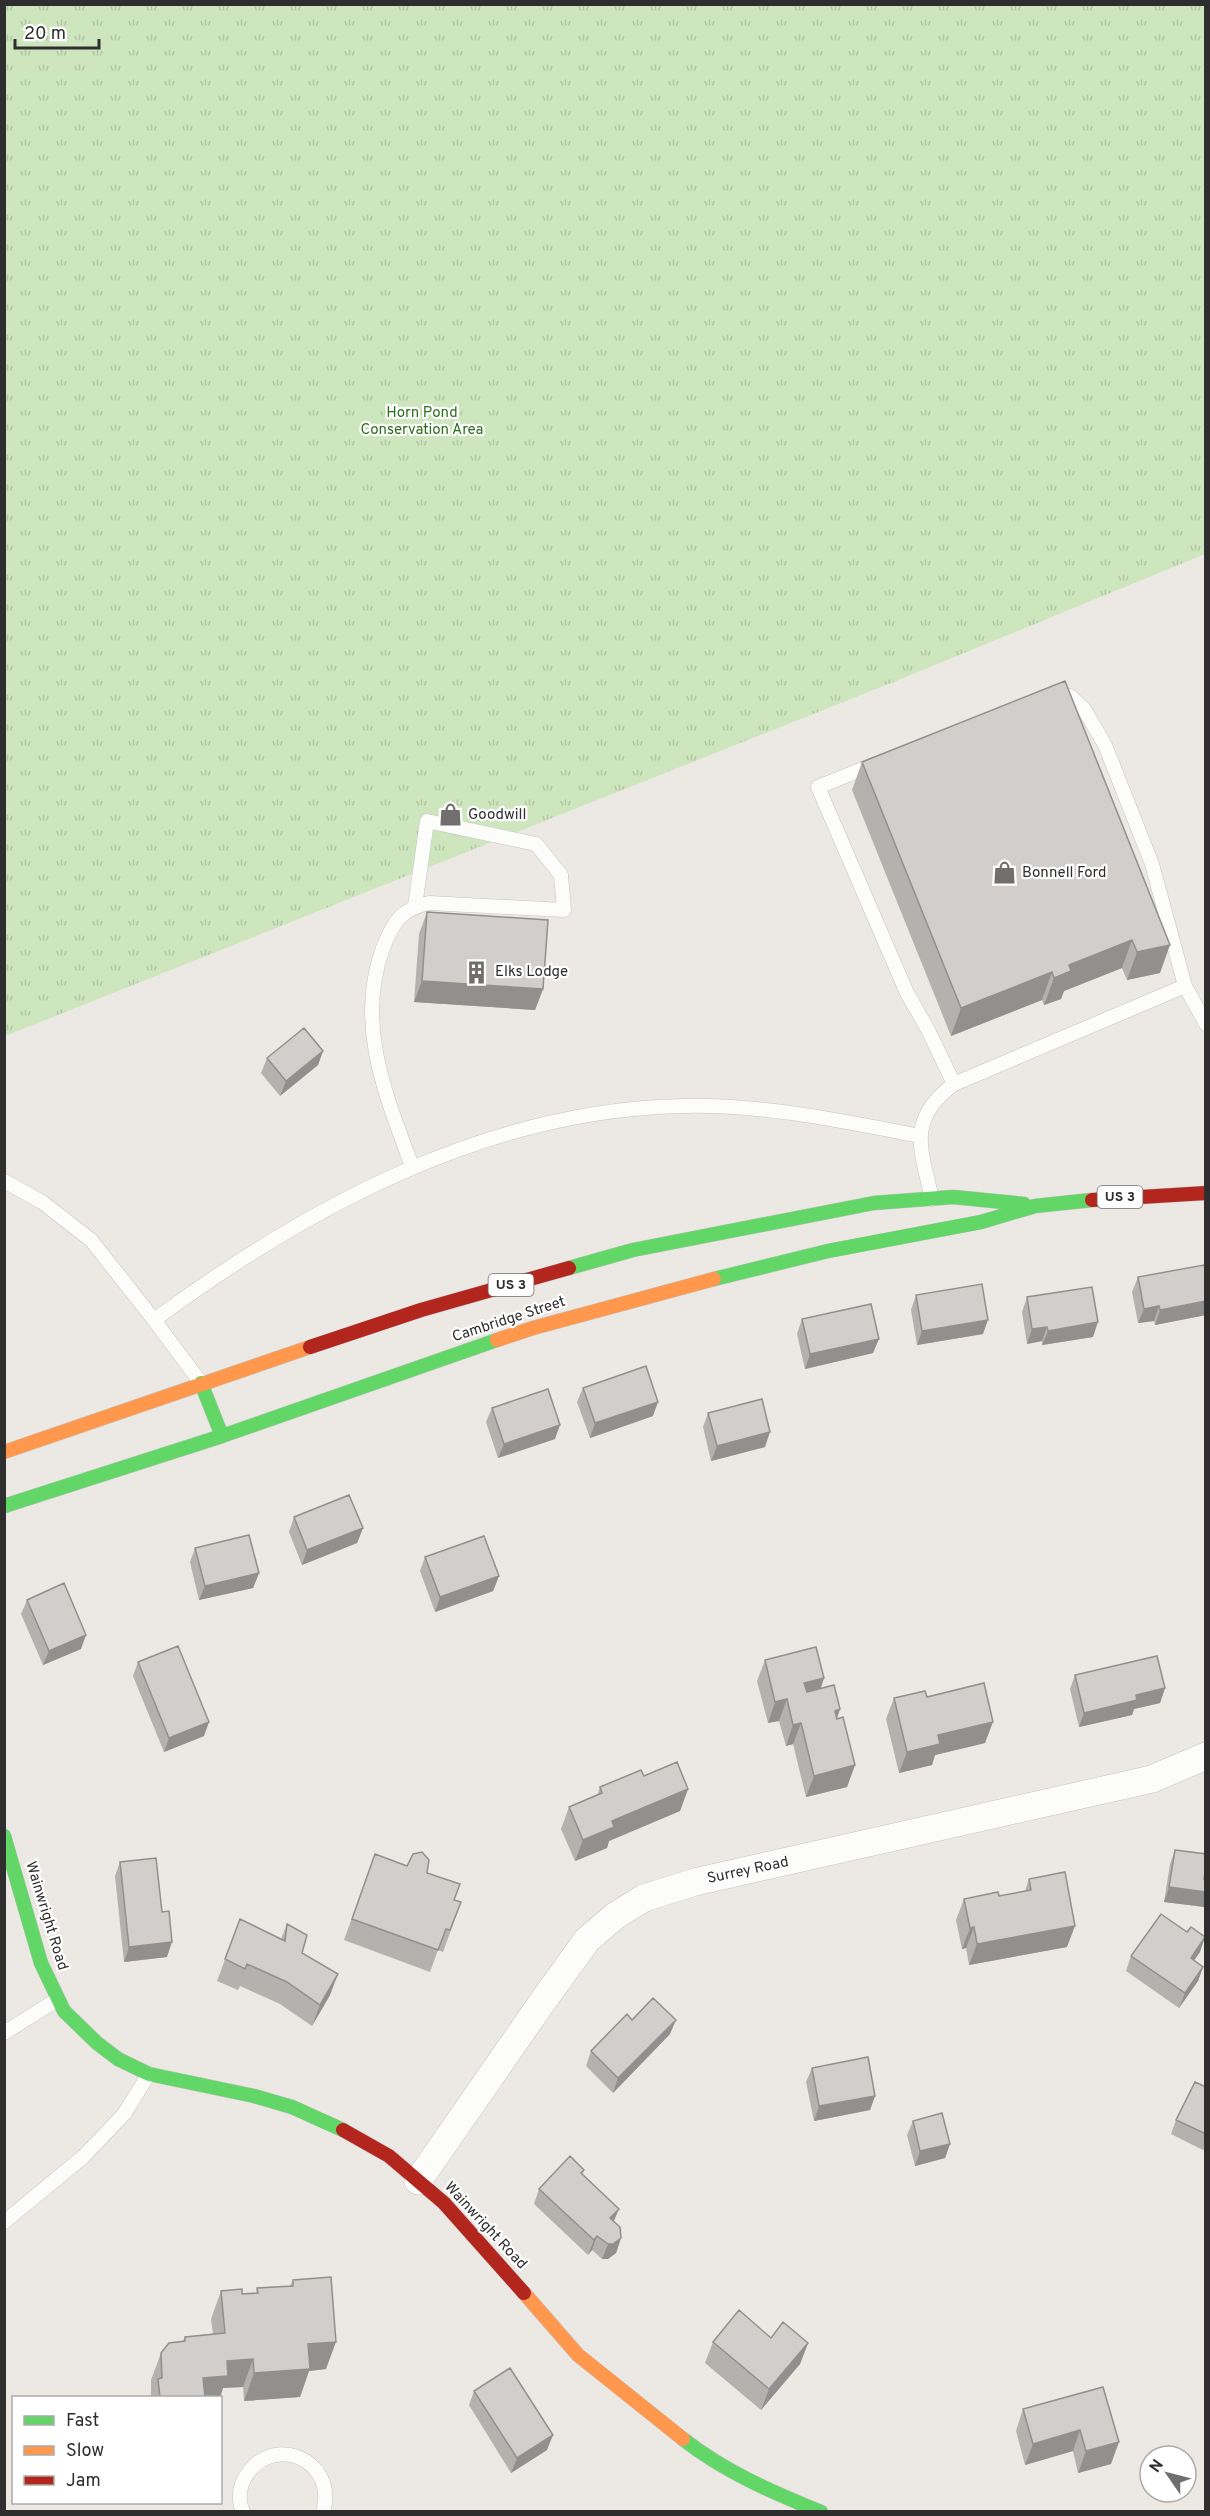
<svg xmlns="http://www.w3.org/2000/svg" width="1210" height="2516" viewBox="0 0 1210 2516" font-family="Overpass,sans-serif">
  <defs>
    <pattern id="park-tufts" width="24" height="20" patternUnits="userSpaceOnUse" patternTransform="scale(1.5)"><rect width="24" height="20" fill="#cee6be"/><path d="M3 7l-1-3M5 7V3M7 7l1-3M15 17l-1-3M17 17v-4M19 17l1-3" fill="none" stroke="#b1c6a4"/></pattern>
  </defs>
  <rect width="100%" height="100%" fill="#ece8e4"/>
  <!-- park -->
  <path fill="url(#park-tufts)" d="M5 5H1205V554L896 681 5 1036Z"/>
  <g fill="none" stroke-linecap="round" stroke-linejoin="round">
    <defs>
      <path id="lane" d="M1055 692 1070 696 1084 709 1105 745 1152 864 1185 986
        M875 764 818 787 907 993 927 1028 954 1084
        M412 1166C386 1096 355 1024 383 948 393 922 401 909 429 903L564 910 561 875 536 844 427 821 415 906
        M4 1181 42 1202 91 1240 154 1320 201 1383
        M932 1199C921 1149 906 1120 954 1084L1185 986 1206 1024
        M154 1320C309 1206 487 1110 683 1106 763 1104 842 1121 920 1136
        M4 2033 58 1999
        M4 2222 83 2157 124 2114 149 2074
        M243 2512C239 2503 239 2492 242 2484 264 2430 339 2456 323 2512"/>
      <path id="street" d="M418 2181 543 2001 587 1940 615 1916 644 1898 695 1882 1152 1779 1206 1756"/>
      <path id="fast" d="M569 1268 633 1250 874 1203 953 1197 1024 1204
        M714 1279 828 1251 981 1222 1035 1206 1092 1200
        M201 1383 222 1436
        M4 1506 222 1436 497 1340
        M4 1836 41 1963 64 2011 97 2043 118 2059 149 2074 254 2096 292 2107 343 2130
        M683 2439C725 2472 772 2492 821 2512"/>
      <path id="slow" d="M497 1340 533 1328 714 1279
        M4 1452 310 1347
        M524 2293 578 2355 683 2439"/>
      <path id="jam" d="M1092 1200 1206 1193
        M310 1347 421 1310 569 1268
        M343 2130 389 2156 444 2203 524 2293"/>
    </defs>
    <!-- lane casing -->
    <use href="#lane" stroke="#c5c4c5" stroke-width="15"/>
    <!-- street casing -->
    <use href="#street" stroke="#c5c4c5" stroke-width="28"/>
    <!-- fast casing -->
    <use href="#fast" stroke="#c5c4c5" stroke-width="15"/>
    <!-- slow casing -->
    <use href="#slow" stroke="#c5c4c5" stroke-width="15"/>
    <!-- jam casing -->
    <use href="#jam" stroke="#c5c4c5" stroke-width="15"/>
    <!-- lane -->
    <use href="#lane" stroke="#fcfcfb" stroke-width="14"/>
    <!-- street -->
    <use href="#street" stroke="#fcfcfb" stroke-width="27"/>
    <!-- fast -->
    <use href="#fast" stroke="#63d668" stroke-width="14"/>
    <!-- slow -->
    <use href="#slow" stroke="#ff974d" stroke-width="14"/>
    <!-- jam -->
    <use href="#jam" stroke="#b3261e" stroke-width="14"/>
  </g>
  <!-- wall -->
  <path fill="#b4b1af" d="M1065 681 1160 973 1127 980 1122 968 1064 991 1061 999 1044 1005 1042 1000 951 1036 852 790 862 762Z
    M427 912 543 989 535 1010 414 1002 419 934Z
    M323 1051 318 1065 280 1096 261 1073 267 1058Z
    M1206 1272V1315L1155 1325 1154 1321 1138 1323 1132 1292 1138 1277Z
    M916 1295 983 1334 917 1345 911 1310Z
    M1027 1297 1093 1337 1042 1345V1341L1027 1344 1022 1312Z
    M802 1319 873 1353 805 1369 797 1334Z
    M583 1388 653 1416 590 1438 577 1402Z
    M492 1408 555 1439 498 1458 486 1422Z
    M708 1413 765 1447 711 1461 703 1427Z
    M294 1517 363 1528 357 1543 302 1565 289 1532Z
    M195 1548 259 1573 253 1588 199 1600 190 1562Z
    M425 1557 499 1576 493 1591 435 1612 420 1571Z
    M27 1600 81 1649 43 1665 21 1614Z
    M765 1660 824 1678 821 1688 840 1709 837 1719 855 1765 847 1787 806 1797 793 1744 786 1746 779 1721 768 1723 757 1681Z
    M138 1662 204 1736 164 1752 133 1676Z
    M1075 1675 1165 1688 1160 1703 1134 1709 1132 1715 1079 1727 1070 1689Z
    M927 1697 985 1743 935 1755 932 1765 899 1773 886 1719 894 1698Z
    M644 1776 688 1789 680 1811 609 1841 607 1848 575 1861 561 1829 569 1807 597 1796 600 1787Z
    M1175 1850 1204 1879H1206L1205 1907 1164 1902 1170 1864Z
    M375 1854 427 1873 454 1900 461 1902 443 1952 438 1950 430 1972 344 1940Z
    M120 1862 167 1957 124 1962 115 1876Z
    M1029 1879 1067 1947 969 1965 966 1948 962 1949 956 1920 964 1899 999 1896 1025 1891Z
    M240 1919 281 1939 287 1924 302 1953 330 1995 312 2026 280 2004 240 1986 238 1990 217 1981Z
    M1200 1952 1194 1960 1203 1967 1198 1981 1179 2008 1126 1971 1131 1956Z
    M632 2020 670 2034 613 2093 586 2066 591 2051Z
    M812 2068 875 2096 870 2110 814 2121 806 2082Z
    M1206 2087V2146L1203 2150 1171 2134 1176 2120Z
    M913 2121 950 2144 945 2158 915 2166 907 2135Z
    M584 2170 582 2174 614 2221 621 2238 616 2253 608 2259H602L592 2250 588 2255 534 2204 539 2189Z
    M293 2280 326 2369 309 2371 300 2397 244 2401 243 2387 223 2388 220 2397H151V2380L161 2353 183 2341 185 2337 213 2334 211 2319 221 2291 242 2294 256 2293 257 2288 290 2286Z
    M771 2338 808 2343 800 2364 761 2410 705 2363 713 2342Z
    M1103 2387 1111 2464 1078 2473 1073 2451 1025 2465 1016 2431 1023 2409Z
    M474 2391 547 2450 511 2473 469 2405Z"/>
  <!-- shaded-wall -->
  <path fill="#92908e" d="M1132 940 1122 968 1064 991 1061 999 1044 1005 1054 978 1069 965Z
    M1170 945 1160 973 1127 980 1137 952Z
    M1052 972 1042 1000 951 1036 961 1008Z
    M422 981 543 989 535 1010 414 1002Z
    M323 1051 318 1065 280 1096 286 1081Z
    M1206 1301V1315L1155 1325 1160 1310Z
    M1159 1306 1154 1321 1138 1323 1144 1309Z
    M988 1320 983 1334 917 1345 922 1331Z
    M1098 1322 1093 1337 1042 1345 1048 1331Z
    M1047 1327 1042 1341 1027 1344 1032 1329Z
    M879 1339 873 1353 805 1369 810 1354Z
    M658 1402 653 1416 590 1438 595 1423Z
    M560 1425 555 1439 498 1458 504 1444Z
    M770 1432 765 1447 711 1461 717 1446Z
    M363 1528 357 1543 302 1565 307 1550Z
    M259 1573 253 1588 199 1600 205 1586Z
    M499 1576 493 1591 435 1612 440 1597Z
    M86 1635 81 1649 43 1665 49 1651Z
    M824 1678 817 1699 797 1704 804 1683Z
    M1165 1688 1160 1703 1134 1709 1132 1715 1079 1727 1084 1713 1136 1695Z
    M787 1699 779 1721 768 1723 775 1702Z
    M840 1709 832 1730 835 1711Z
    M209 1722 204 1736 164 1752 169 1738Z
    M993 1722 985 1743 935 1755 932 1765 899 1773 907 1752 938 1735Z
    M801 1723 793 1744 786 1746 793 1725Z
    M855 1765 847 1787 806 1797 814 1776Z
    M688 1789 680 1811 609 1841 607 1848 575 1861 583 1840 612 1821Z
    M1169 1887 1206 1892 1205 1907 1164 1902Z
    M1075 1926 1067 1947 969 1965 977 1944Z
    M974 1927 966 1948 962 1949 970 1928Z
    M1205 1937 1200 1952 1186 1972 1191 1958Z
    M172 1942 167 1957 124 1962 129 1947Z
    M1203 1967 1198 1981 1179 2008 1185 1993Z
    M338 1974 330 1995 312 2026 320 2005Z
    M676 2020 670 2034 613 2093 618 2078Z
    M875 2096 870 2110 814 2121 819 2106Z
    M950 2144 945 2158 915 2166 920 2151Z
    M619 2209 613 2223 610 2218Z
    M597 2236 592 2250 588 2255 594 2240Z
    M621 2238 616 2253 608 2259H602L608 2244Z
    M336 2342 326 2369 309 2371 300 2397 244 2401 254 2373 308 2344Z
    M808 2343 800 2364 761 2410 769 2389Z
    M253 2359 243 2387 223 2388 220 2397H196L203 2378 227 2361Z
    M1080 2430 1073 2451 1025 2465 1033 2444Z
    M553 2435 547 2450 511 2473 517 2458Z
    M1119 2442 1111 2464 1078 2473 1086 2451Z"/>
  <!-- building -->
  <path fill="#d1cecb" stroke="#92908e" stroke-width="1.5" d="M1065 681 1170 945 1137 952 1132 940 1069 965 1071 971 1054 978 1052 972 961 1008 862 762Z
    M427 912 548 920 543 989 422 981Z
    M304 1028 323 1051 286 1081 267 1058Z
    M1204 1265 1206 1272V1301L1160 1310 1159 1306 1144 1309 1138 1277Z
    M982 1284 988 1320 922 1331 916 1295Z
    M1092 1287 1098 1322 1048 1331 1047 1327 1032 1329 1027 1297Z
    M871 1304 879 1339 810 1354 802 1319Z
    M646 1366 658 1402 595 1423 583 1388Z
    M548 1389 560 1425 504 1444 492 1408Z
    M762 1399 770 1432 717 1446 708 1413Z
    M349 1495 363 1528 307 1550 294 1517Z
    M249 1535 259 1573 205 1586 195 1548Z
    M484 1536 499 1576 440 1597 425 1557Z
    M64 1583 86 1635 49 1651 27 1600Z
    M178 1646 209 1722 169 1738 138 1662Z
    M816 1647 824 1678 804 1683 807 1692 834 1685 840 1709 835 1711 837 1719 843 1717 855 1765 814 1776 801 1723 793 1725 787 1699 775 1702 765 1660Z
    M1157 1656 1165 1688 1136 1695 1137 1700 1084 1713 1075 1675Z
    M984 1683 993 1722 938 1735 940 1744 907 1752 894 1698 925 1691 927 1697Z
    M677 1762 688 1789 612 1821 614 1827 583 1840 569 1807 602 1793 600 1787 641 1770 644 1776Z
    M1175 1850 1206 1854V1867L1204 1879H1206V1892L1169 1887Z
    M422 1852 429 1860 427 1873 460 1884 454 1900 461 1902 450 1930 446 1929 438 1950 352 1919 375 1854 407 1866 413 1854Z
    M156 1858 162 1912 169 1911 172 1942 129 1947 120 1862Z
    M1065 1872 1075 1926 977 1944 974 1927 970 1928 964 1899 998 1892 999 1896 1031 1890 1029 1879Z
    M1161 1914 1187 1932 1191 1927 1205 1937 1191 1958 1203 1967 1185 1993 1131 1956Z
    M240 1919 285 1941 287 1924 307 1935 302 1953 338 1974 320 2005 287 1982 247 1964 245 1969 225 1959Z
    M653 1998 676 2020 618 2078 591 2051 627 2014 632 2020Z
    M868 2057 875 2096 819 2106 812 2068Z
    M1195 2082 1206 2087V2134L1176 2120Z
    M942 2113 950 2144 920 2151 913 2121Z
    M570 2156 584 2170 581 2173 619 2209 610 2218 620 2227 621 2238 613 2244H608L597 2236 594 2240 539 2189Z
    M331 2277 336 2342 308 2344 310 2369 254 2373 253 2359 227 2361 228 2376 203 2378 205 2397H160L158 2379 162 2378 161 2353 169 2343 185 2341V2337L225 2333 221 2291 242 2289V2294L258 2293 257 2288 293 2286V2280Z
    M739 2310 771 2338 783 2322 808 2343 769 2389 713 2342Z
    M510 2368 553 2435 517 2458 474 2391Z
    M1103 2387 1119 2442 1086 2451 1080 2430 1033 2444 1023 2409Z"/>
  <!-- icons -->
  <defs>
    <symbol id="shop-bare" viewBox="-9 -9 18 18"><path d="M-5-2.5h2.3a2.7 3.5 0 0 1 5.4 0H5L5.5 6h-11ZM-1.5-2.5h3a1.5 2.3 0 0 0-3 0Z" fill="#706f6e" stroke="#fff" stroke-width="2.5" paint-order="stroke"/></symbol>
    <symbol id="building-bare" viewBox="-9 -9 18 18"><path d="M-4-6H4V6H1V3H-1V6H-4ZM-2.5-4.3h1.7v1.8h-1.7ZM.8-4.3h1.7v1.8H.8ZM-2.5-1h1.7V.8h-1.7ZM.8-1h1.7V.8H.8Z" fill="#706f6e" stroke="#fff" stroke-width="2.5" paint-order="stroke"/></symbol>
  </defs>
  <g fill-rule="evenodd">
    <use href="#shop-bare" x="434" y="798" width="33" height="33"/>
    <use href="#shop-bare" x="988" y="856" width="33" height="33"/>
    <use href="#building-bare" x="460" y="956" width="33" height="33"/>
  </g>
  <g text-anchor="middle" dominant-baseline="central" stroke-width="4.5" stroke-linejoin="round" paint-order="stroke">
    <!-- shield labels -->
    <g fill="#fff" stroke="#6d6d6d" stroke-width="1.5">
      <rect x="1097.5" y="1186" width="45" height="22" rx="4.5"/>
      <rect x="488.5" y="1274" width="45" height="22" rx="4.5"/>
    </g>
    <g font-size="14" font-weight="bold" fill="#2e2e2e">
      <text x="1120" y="1197">US 3</text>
      <text x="511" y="1285">US 3</text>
    </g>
    <!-- park labels -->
    <g font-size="15" fill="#2c6e1b" stroke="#fff">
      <text x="422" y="413">Horn Pond<tspan x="422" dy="17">Conservation Area</tspan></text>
    </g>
    <!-- poi labels -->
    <g font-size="15" fill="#2e2e2e" stroke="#fff" text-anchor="start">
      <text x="468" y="815">Goodwill</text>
      <text x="1022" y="873">Bonnell Ford</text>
      <text x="495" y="972">Elks Lodge</text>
    </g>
    <!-- street labels -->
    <g font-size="15" fill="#2e2e2e" stroke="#fff">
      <text transform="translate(509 1320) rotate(-18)">Cambridge Street</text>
      <text transform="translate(748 1871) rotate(-12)">Surrey Road</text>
      <text transform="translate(46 1916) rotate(73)">Wainwright Road</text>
      <text transform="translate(485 2226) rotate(47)">Wainwright Road</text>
    </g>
  </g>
  <!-- border -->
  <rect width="1210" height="2516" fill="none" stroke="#2e2e2e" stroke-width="12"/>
  <!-- legend -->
  <rect x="12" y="2396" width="210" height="108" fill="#ffffff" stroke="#ababab" stroke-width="1.5"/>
  <rect x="24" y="2416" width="30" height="9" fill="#63d668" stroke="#ababab" stroke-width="1.5"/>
  <text x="66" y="2426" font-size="18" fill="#2e2e2e">Fast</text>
  <rect x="24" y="2446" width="30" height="9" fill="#ff974d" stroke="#ababab" stroke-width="1.5"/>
  <text x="66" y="2456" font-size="18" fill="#2e2e2e">Slow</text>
  <rect x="24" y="2476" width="30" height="9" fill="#b3261e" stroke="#ababab" stroke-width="1.5"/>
  <text x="66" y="2486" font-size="18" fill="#2e2e2e">Jam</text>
  <!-- north arrow -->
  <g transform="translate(1168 2474) rotate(305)"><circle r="28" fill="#ffffff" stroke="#ababab" stroke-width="1.5"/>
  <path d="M0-4.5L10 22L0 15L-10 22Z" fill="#706f6e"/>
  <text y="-9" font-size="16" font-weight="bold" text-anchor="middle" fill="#2e2e2e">N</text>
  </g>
  <!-- scale -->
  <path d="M15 39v9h84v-9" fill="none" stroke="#2e2e2e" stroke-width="3"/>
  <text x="24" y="39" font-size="18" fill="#2e2e2e" stroke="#ffffff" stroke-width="4.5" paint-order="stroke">20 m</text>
</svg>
